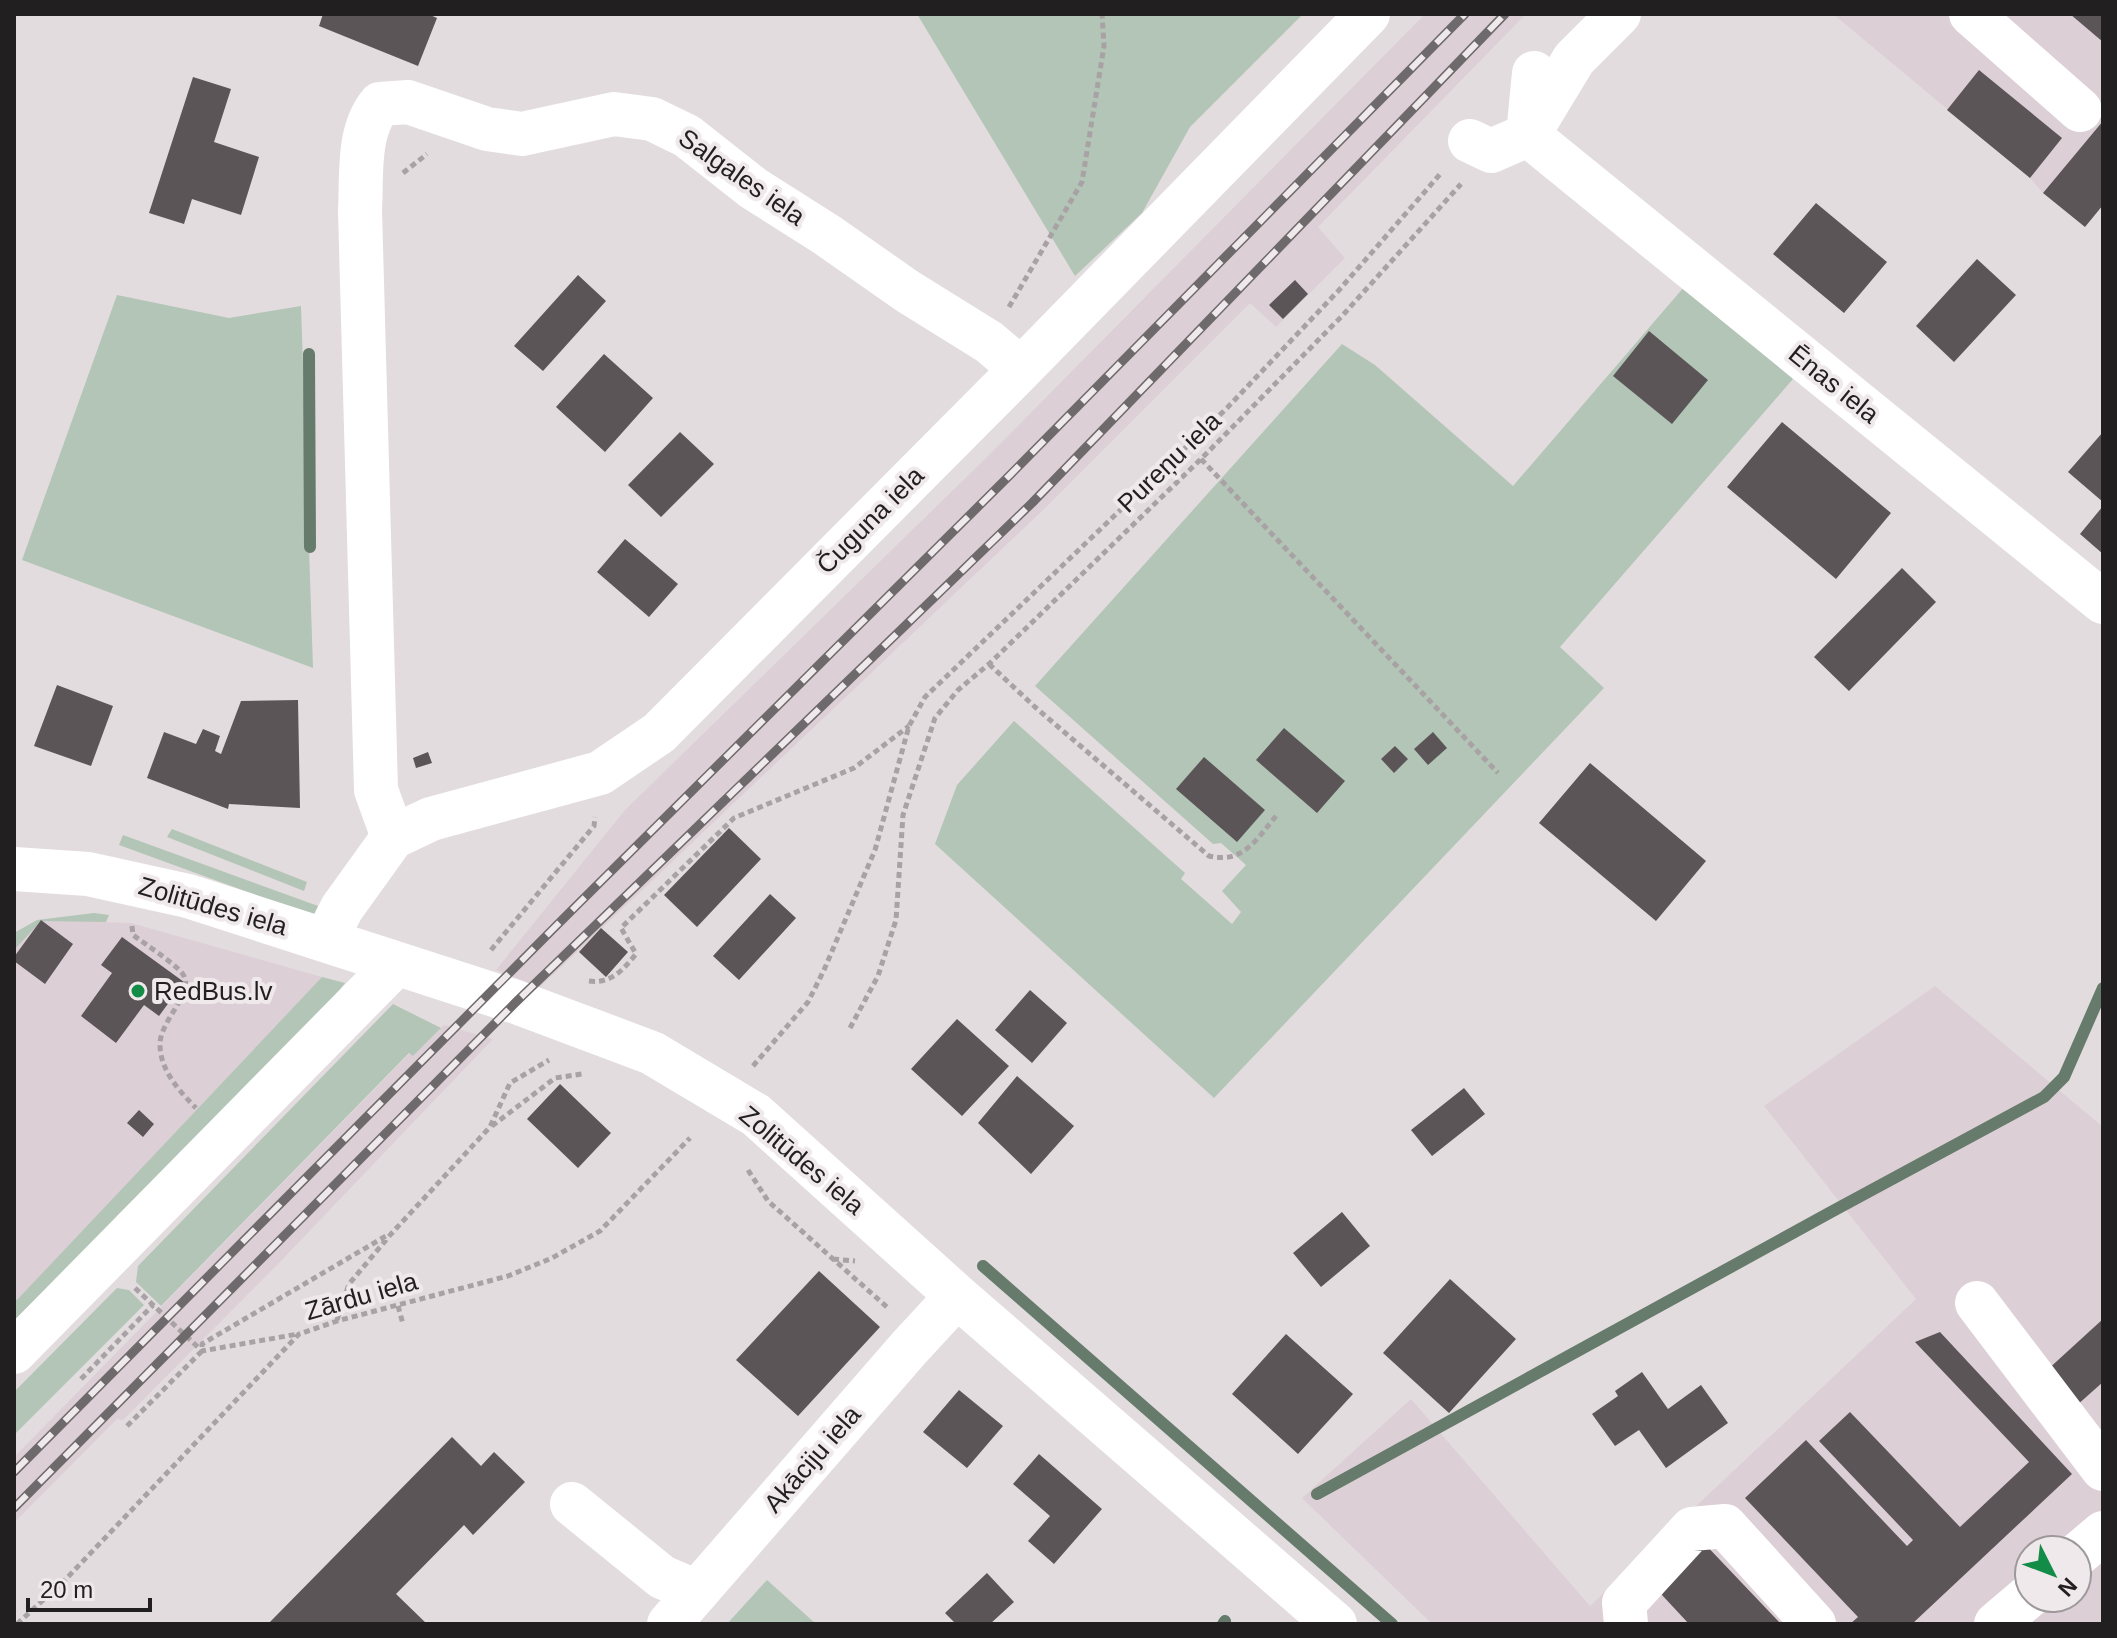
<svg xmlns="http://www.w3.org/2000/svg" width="2117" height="1638" viewBox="0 0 2117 1638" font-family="Helvetica,sans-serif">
  <rect width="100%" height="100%" fill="#e3dcdf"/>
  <!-- built -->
  <path fill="#ddcfd6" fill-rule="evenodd" d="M1425 14H1526L1318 227 1345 258 1276 327 1250 303 1042 511 540 987 496 970 625 810 987 457Z
    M1833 14H2103V121L2043 193 2030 178Z
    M41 920 131 923 322 977 17 1301 14 1298V950Z
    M1935 986 2103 1127V1624H1432L1302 1498 1411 1399 1590 1606 1916 1299 1764 1106ZM2029 1550H2077V1598H2029Z
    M444 1025 493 1039 278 1264 122 1421 118 1418 14 1523V1457L410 1053 414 1055Z"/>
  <!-- green -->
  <path fill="#b2c5b6" d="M917 14H1303L1190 127 1142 213 1075 276Z
    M1684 287 1793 379 1560 647 1604 688 1214 1098 935 844 957 785 1014 721 1185 873 1181 879 1232 924 1241 912 1222 891 1246 865 1221 843 1213 844 1035 686 1342 344 1375 365 1513 486Z
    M117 295 229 318 301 306 313 668 22 560Z
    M172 829 307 882 304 891 167 837Z
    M123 835 318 906 314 916 119 845Z
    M94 913 109 915 106 922 41 921 14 950V933L37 920Z
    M322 977 345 983 334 997 14 1329V1298L17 1300Z
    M393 1004 441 1028 413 1056 409 1053 161 1306 136 1282 138 1266Z
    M117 1288 129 1290 144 1305 14 1435V1392Z
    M767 1580 816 1624H727Z"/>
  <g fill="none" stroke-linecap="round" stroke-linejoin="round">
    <!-- stream -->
    <path stroke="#667b6b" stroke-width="12" d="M309 354 310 547
      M983 1266 1392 1624
      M1317 1494 1831 1212 2044 1097 2064 1077 2103 988
      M1223 1624 1225 1621"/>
  </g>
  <!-- building -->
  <path fill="#5b5558" d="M323 14H428L437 18 418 66 319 26Z
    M2070 14H2103V42Z
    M1979 70 2062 138 2030 178 1947 110Z
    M193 77 231 89 214 142 259 157 241 215 192 199 184 224 149 213Z
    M2103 121V205L2085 227 2043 193Z
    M1816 203 1887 262 1844 313 1773 254Z
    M1977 259 2016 295 1954 362 1916 326Z
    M578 275 606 301 543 371 514 346Z
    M1295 280 1308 294 1283 319 1269 305Z
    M1649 331 1708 380 1672 424 1613 376Z
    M604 354 653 398 605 452 556 407Z
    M1782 422 1891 513 1836 579 1727 487Z
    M680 432 714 464 661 517 628 485Z
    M2103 432V502L2068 472Z
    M2103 506V554L2080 534Z
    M625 539 678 584 649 617 597 572Z
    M1902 568 1936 602 1849 691 1814 657Z
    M57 685 113 706 91 766 34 746Z
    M298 700 300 808 229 804 228 809 147 778 164 732 196 744 203 729 220 736 215 751 221 754 241 701Z
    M1284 728 1345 781 1317 813 1256 760Z
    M1433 732 1447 748 1428 765 1414 749Z
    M1395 746 1408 759 1394 773 1381 759Z
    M428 752 432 763 416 768 413 758Z
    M1204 757 1265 810 1237 842 1176 789Z
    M1590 763 1706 861 1656 921 1539 823Z
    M729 828 761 859 697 927 664 895Z
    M770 894 796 918 739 980 713 956Z
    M41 920 73 944 45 984 14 961V957Z
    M601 928 628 952 606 977 579 952Z
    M122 937 184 982 159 1016 144 1005 116 1043 81 1016 112 973 101 965Z
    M1030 990 1067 1023 1032 1063 995 1030Z
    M957 1019 1009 1066 962 1116 911 1069Z
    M1017 1076 1074 1126 1031 1174 978 1123Z
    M560 1084 611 1133 578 1168 527 1119Z
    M1464 1088 1485 1114 1432 1156 1411 1130Z
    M139 1110 154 1124 143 1137 127 1123Z
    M1342 1212 1370 1246 1321 1287 1293 1253Z
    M819 1271 880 1327 798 1416 736 1360Z
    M1450 1279 1516 1339 1449 1413 1383 1353Z
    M2103 1319V1382L2076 1406 2045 1372Z
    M1940 1332 2072 1474 1912 1624H1850L1858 1617 1745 1498 1806 1440 1907 1546 1913 1540 1819 1441 1850 1412 1960 1527 2029 1462 1915 1342Z
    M1286 1334 1353 1394 1298 1454 1232 1394Z
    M1642 1372 1668 1409 1701 1385 1728 1423 1666 1468 1639 1430 1615 1446 1592 1414 1618 1396 1615 1391Z
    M959 1390 1003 1426 967 1468 923 1432Z
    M452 1437 481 1466 494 1452 525 1482 473 1535 464 1525 396 1594 427 1624H268Z
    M1039 1454 1102 1509 1054 1564 1028 1541 1050 1516 1013 1484Z
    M1701 1540 1781 1624H1689L1662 1595 1666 1573Z
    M987 1573 1014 1602 990 1624H956L945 1613Z"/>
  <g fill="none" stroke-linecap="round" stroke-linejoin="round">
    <!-- path -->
    <path stroke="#a8a2a5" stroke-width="5" stroke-dasharray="6 4" stroke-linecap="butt" d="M403 173 427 154
      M1009 307 1082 182 1104 46 1102 14
      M1201 459 1498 773
      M989 664 1035 707 1209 856C1243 864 1256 840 1276 816
      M132 926 133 935C145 944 174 963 182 973 197 991 159 1021 160 1045 160 1070 180 1092 196 1108
      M491 950 594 826 595 817
      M589 981C611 984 623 970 636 954L621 928 734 818 854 768 909 726
      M850 1028 878 976 896 920 903 815 935 718 958 690 989 664 1201 459 1342 316 1461 184
      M753 1066 808 1002 824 970 875 850 909 726 925 697 1227 408 1340 289 1442 172
      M492 1126 555 1078 582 1074
      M748 1170 768 1201 888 1308
      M833 1259 855 1261
      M135 1288 202 1351 298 1334
      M398 1306 403 1324
      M337 1320 349 1284 391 1234 490 1127 510 1083 549 1060
      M81 1379 153 1305
      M127 1426 202 1351V1344L386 1236
      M17 1624 65 1580 299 1334 337 1321 508 1276 552 1258 600 1231 690 1138"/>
    <!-- minor -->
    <path stroke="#fff" stroke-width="44" d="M1971 14 2080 110
      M1534 73 1528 135 2103 602
      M1470 141 1491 151 1528 135 1574 59 1619 14
      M393 837 376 790 360 210C362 175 357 132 380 104L408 102 487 129 522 134 614 114 652 119 687 136 753 188 827 235 907 291 989 342 1021 369
      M14 869 88 874 188 896 516 1002 652 1053 756 1115 957 1296 1335 1624
      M326 939 342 908 393 837 431 819 600 773 659 733 1021 369 1368 14
      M1977 1303 2103 1469
      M14 1352 396 964
      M572 1504 662 1577 697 1592
      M2077 1555 2103 1533
      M669 1624 909 1348 957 1296
      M1626 1624 1624 1603 1692 1529 1725 1526 1814 1624
      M1996 1624 2029 1596"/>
    <defs>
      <path id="rail" d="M14 1472 562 920 1009 476 1465 14
        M14 1508 516 1002 1032 503 1505 14"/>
    </defs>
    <!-- rail casing -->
    <use href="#rail" stroke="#6e6a6b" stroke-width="9"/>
    <!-- rail -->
    <use href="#rail" stroke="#f0e9ec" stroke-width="6" stroke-dasharray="18" stroke-linecap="butt"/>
  </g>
  <!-- markers -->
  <circle fill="#128c47" stroke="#f0e9ec" stroke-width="3" cx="138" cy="991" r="8"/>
  <g text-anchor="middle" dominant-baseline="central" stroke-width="8" stroke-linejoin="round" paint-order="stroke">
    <!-- street labels -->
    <g font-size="26" fill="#211f20" stroke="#f0e9ec">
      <text transform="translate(742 177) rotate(35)">Salgales iela</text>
      <text transform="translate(1834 384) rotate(39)">Ēnas iela</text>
      <text transform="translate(1169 462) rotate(-44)">Pureņu iela</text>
      <text transform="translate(870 520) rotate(-45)">Čuguna iela</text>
      <text transform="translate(213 906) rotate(16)">Zolitūdes iela</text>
      <text transform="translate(802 1160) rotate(40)">Zolitūdes iela</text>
      <text transform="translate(361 1296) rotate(-16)">Zārdu iela</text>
      <text transform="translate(812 1459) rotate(-49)">Akāciju iela</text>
    </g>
    <!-- poi labels -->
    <g font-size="26" fill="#211f20" stroke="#f0e9ec" text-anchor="start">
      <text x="154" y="991">RedBus.lv</text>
    </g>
  </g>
  <!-- border -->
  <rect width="2117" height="1638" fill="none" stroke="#211f20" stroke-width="32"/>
  <!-- north arrow -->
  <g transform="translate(2053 1574) rotate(132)"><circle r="38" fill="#f0e9ec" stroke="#9d989a" stroke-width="2"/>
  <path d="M0-6L14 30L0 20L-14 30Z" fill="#128c47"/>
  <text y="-12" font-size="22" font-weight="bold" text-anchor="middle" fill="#211f20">N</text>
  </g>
  <!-- scale -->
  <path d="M28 1598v12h122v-12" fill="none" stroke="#211f20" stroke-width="4"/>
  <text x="40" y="1598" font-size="24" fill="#211f20" stroke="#f0e9ec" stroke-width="6" paint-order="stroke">20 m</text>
</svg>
